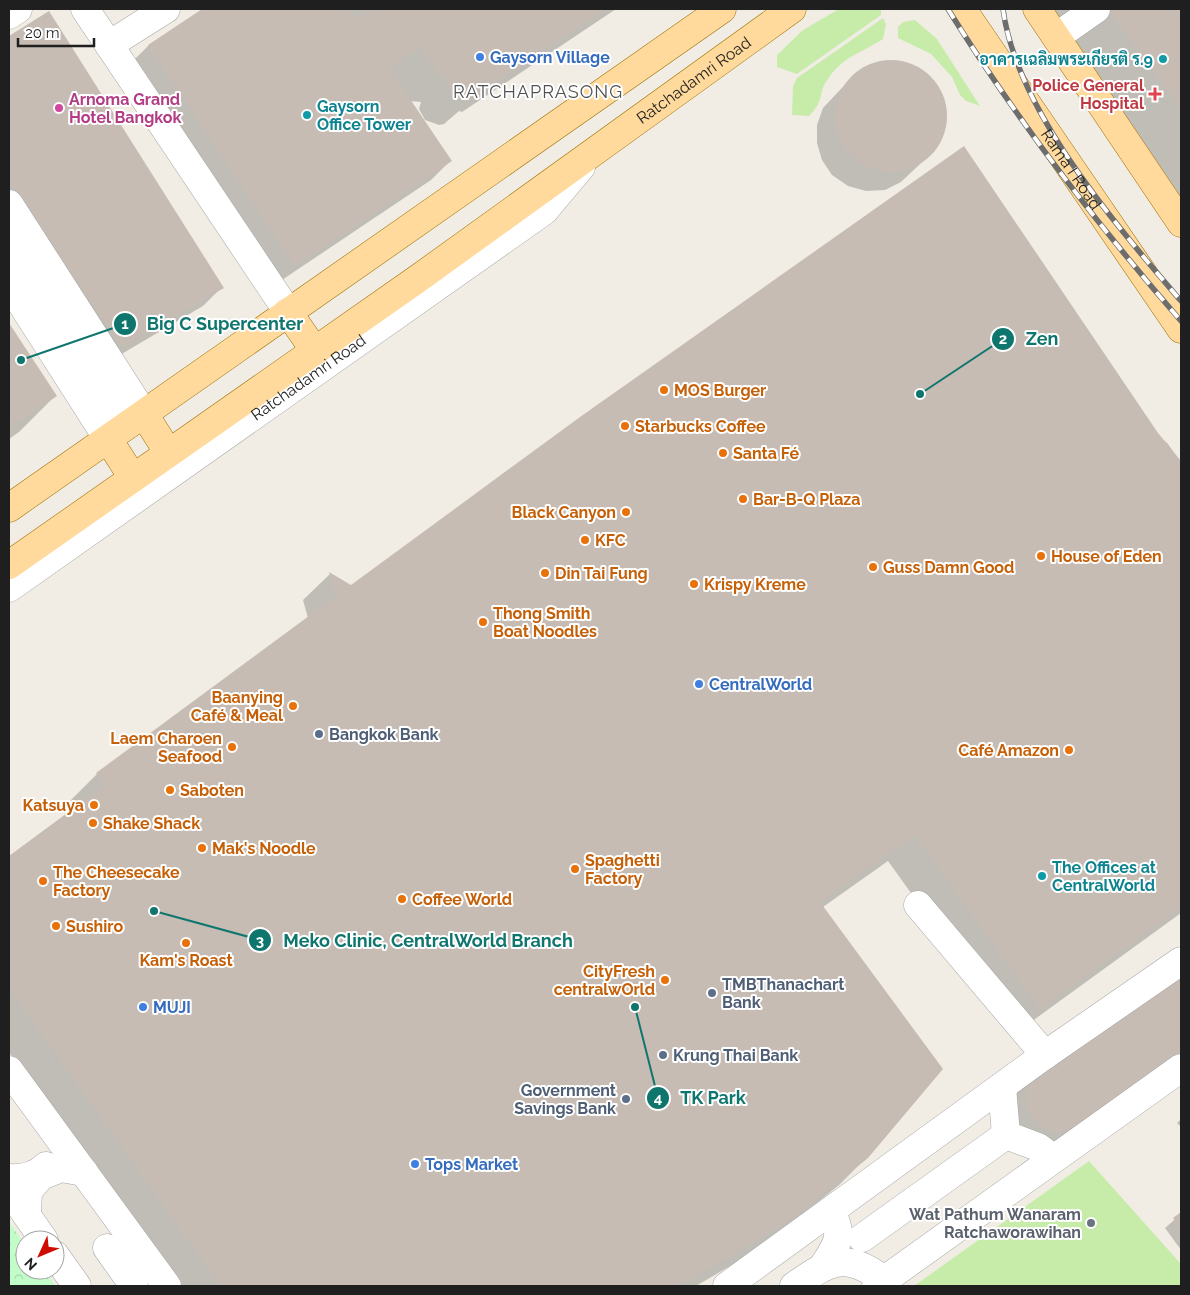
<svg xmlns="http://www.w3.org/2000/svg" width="1190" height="1295" viewBox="0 0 1190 1295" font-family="Raleway,Sarabun,sans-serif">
  <defs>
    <pattern id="park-crowns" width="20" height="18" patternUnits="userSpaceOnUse" patternTransform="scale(1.25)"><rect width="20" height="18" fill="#c1fcc9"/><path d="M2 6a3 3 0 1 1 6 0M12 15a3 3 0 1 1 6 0" fill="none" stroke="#a5d8ac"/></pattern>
  </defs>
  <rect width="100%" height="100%" fill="#f1ede5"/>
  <!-- grass -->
  <path fill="#c7ecaa" d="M839 9H881V15L797 74 777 67V55L803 30Z
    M883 18 886 24 883 39C860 54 842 56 826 82 818 95 824 101 809 116L792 115 793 86 797 78Z
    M915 20 937 39 980 106 966 101 960 95 952 77 931 54 898 38V27L903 22Z
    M1089 1161 1181 1264V1286H914Z"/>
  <!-- park -->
  <path fill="url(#park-crowns)" d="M9 1222 25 1245V1270H44L55 1286H9Z"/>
  <!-- shadow -->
  <path fill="#0003" d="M205 9H616L462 112 459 111 444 124 439 125 425 120 419 109 421 102 409 101 450 161 431 180 276 284 129 65 148 46Z
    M1034 9H1181V212Z
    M48 13 222 287 203 306 103 365 9 227V37Z
    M887 61 904 63 921 70 934 83 942 98 946 116 943 133 935 150 901 182 885 190 866 191 848 186 832 175 822 160 817 143V125L823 108 854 75 869 66Z
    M9 326 55 396 19 432 9 439Z
    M1157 434 1168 444 1181 463V913L1013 1035 888 861 823 907 867 1157 839 1185 764 1246 696 1286H176L9 1052V857L75 808 70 801 97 774 308 618 303 600 330 574 351 587Z
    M1181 975V1062L1051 1150 1017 1141 1013 1096 1033 1077Z
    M1181 1119V1127L1177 1123Z
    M1181 1214V1250L1165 1228Z"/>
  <!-- building -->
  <path fill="#c6bcb4" d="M202 9H349L356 19 371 9H605L490 86 484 84 478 94 472 98 467 99 452 93 446 81 447 76 439 74 420 47 389 68 452 161 295 266 148 45Z
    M1108 9H1181V109Z
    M49 11 224 288 122 347 9 181V36Z
    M835 116a56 56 0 1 1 112 0a56 56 0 1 1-112 0Z
    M964 146 1158 433 1181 461V907L1040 1009 915 835 820 902 943 1069 868 1158 792 1219 698 1275 674 1286H221L9 988V856L105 785 96 773 336 596 329 572 351 585 580 417Z
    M9 323 57 396 9 428Z
    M1181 974V1057L1071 1131 1059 1132 1047 1129 1036 1122 1029 1112 1026 1100 1027 1087 1032 1076Z
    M1181 1212V1229L1173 1218Z"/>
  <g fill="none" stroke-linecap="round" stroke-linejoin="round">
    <defs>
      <g id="minor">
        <path d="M85 9 288 312"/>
        <path d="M9 15 18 9"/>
        <path d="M1056 37 1096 9"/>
        <path d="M109 45 166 9"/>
        <path d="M9 204 144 414"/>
        <path d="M9 244 126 426"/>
        <path d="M9 284 108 439"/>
        <path id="s1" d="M9 588 544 211 581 167"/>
        <path d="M918 905 1045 1055"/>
        <path d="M9 1070 167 1286"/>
        <path d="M1006 1135 1038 1147 1053 1158"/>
        <path d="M9 1178C23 1179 36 1176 46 1166"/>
        <path d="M16 1200 44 1240"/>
        <path d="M27 1215 28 1191 41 1176 61 1168 84 1172"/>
        <path d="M862 1238 1006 1135 1002 1087"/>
        <path d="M107 1248 134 1286"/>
        <path d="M55 1255 77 1286"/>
        <path d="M824 1265C838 1243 844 1236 831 1211"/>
        <path d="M727 1286 1045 1055 1181 961"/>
        <path d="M794 1286C830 1261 845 1251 884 1280"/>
        <path d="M876 1286 1181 1068"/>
      </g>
      <g id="major">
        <path id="s2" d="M962 9 1181 329"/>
        <path d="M1037 9 1181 223"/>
        <path d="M288 312 315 351"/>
        <path d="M144 414 168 452"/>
        <path d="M108 439 133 478"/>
        <path d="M9 508 722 9"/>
        <path id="s3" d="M9 565 416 280 792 9"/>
      </g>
    </defs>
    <!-- minor casing -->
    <use href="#minor" stroke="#a6a6a6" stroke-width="29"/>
    <!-- major casing -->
    <use href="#major" stroke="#9b7000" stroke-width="29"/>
    <!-- minor -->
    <use href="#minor" stroke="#fff" stroke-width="28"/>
    <!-- major -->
    <use href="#major" stroke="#ffda9c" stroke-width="28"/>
    <defs>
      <path id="rail" d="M948 9C1016 119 1096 223 1181 321
        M1003 9C1016 110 1116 225 1181 301"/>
    </defs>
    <!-- rail casing -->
    <use href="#rail" stroke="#6d6d6d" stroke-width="5.5"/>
    <!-- rail -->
    <use href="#rail" stroke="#fff" stroke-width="4" stroke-dasharray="11" stroke-linecap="butt"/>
  </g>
  <!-- markers -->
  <g fill="#3f7fe0" stroke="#fff" stroke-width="2">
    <circle cx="480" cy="57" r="5"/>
    <circle cx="699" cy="684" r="5"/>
    <circle cx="143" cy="1007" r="5"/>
    <circle cx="415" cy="1164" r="5"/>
  </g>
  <g fill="#0f9aa8" stroke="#fff" stroke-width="2">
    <circle cx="1163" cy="59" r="5"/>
    <circle cx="307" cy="115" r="5"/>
    <circle cx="1042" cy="876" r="5"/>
  </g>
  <path fill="#e0444e" stroke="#fff" stroke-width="2" d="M1152.5 86.5h5v5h5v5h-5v5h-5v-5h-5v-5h5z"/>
  <circle fill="#d1479c" stroke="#fff" stroke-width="2" cx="59" cy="108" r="5"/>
  <g fill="#e8710a" stroke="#fff" stroke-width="2">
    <circle cx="664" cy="390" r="5"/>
    <circle cx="625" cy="426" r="5"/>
    <circle cx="723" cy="453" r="5"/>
    <circle cx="743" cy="499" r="5"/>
    <circle cx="626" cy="512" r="5"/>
    <circle cx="585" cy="540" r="5"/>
    <circle cx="1041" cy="556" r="5"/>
    <circle cx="873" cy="567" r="5"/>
    <circle cx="545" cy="573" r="5"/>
    <circle cx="694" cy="584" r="5"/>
    <circle cx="483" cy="622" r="5"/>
    <circle cx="293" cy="706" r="5"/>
    <circle cx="232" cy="747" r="5"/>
    <circle cx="1069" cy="750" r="5"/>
    <circle cx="170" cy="790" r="5"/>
    <circle cx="94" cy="805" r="5"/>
    <circle cx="93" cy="823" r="5"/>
    <circle cx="202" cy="848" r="5"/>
    <circle cx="575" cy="869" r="5"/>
    <circle cx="43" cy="881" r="5"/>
    <circle cx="402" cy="899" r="5"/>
    <circle cx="56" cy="926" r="5"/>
    <circle cx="186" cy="943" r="5"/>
    <circle cx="665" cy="980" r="5"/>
  </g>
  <g fill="#5c6f8a" stroke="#fff" stroke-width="2">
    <circle cx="319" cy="734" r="5"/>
    <circle cx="712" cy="993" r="5"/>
    <circle cx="663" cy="1055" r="5"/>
    <circle cx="626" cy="1099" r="5"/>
  </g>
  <circle fill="#6b7280" stroke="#fff" stroke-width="2" cx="1091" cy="1223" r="5"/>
  <g text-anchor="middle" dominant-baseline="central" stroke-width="4" stroke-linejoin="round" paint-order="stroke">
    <!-- shop labels -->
    <g font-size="16" font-weight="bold" fill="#366cbe" stroke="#fff" text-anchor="start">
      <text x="490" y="57">Gaysorn Village</text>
      <text x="709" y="684">CentralWorld</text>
      <text x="153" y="1007">MUJI</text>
      <text x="425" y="1164">Tops Market</text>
    </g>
    <!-- culture labels -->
    <g font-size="16" font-weight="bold" fill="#0d838f" stroke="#fff" text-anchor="start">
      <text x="1153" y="59" text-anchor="end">อาคารเฉลิมพระเกียรติ ร.9</text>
      <text x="317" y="106">Gaysorn<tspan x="317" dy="18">Office Tower</tspan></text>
      <text x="1052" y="867">The Offices at<tspan x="1052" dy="18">CentralWorld</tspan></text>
    </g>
    <!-- street labels -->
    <g font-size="16" fill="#1f1f1f" stroke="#fff">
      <text stroke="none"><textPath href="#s3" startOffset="839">Ratchadamri Road</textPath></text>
      <text stroke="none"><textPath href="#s2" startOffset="194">Rama I Road</textPath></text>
      <text stroke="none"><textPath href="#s1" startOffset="366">Ratchadamri Road</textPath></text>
    </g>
    <!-- health labels -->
    <g font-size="16" font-weight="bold" fill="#be3a42" stroke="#fff" text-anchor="end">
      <text x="1144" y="85">Police General<tspan x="1144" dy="18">Hospital</tspan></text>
    </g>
    <!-- hotel labels -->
    <g font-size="16" font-weight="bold" fill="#b23c85" stroke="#fff" text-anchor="start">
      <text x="69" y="99">Arnoma Grand<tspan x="69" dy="18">Hotel Bangkok</tspan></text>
    </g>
    <!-- food labels -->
    <g font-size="16" font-weight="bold" fill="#c56008" stroke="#fff" text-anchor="start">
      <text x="674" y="390">MOS Burger</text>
      <text x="635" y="426">Starbucks Coffee</text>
      <text x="733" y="453">Santa Fé</text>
      <text x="753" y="499">Bar-B-Q Plaza</text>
      <text x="616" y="512" text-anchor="end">Black Canyon</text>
      <text x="595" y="540">KFC</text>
      <text x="1051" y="556">House of Eden</text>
      <text x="883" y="567">Guss Damn Good</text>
      <text x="555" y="573">Din Tai Fung</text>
      <text x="704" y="584">Krispy Kreme</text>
      <text x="493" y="613">Thong Smith<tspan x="493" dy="18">Boat Noodles</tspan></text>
      <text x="283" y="697" text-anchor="end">Baanying<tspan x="283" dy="18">Café &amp; Meal</tspan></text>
      <text x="222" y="738" text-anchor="end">Laem Charoen<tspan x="222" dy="18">Seafood</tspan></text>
      <text x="1059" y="750" text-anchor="end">Café Amazon</text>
      <text x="180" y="790">Saboten</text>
      <text x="84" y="805" text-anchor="end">Katsuya</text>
      <text x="103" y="823">Shake Shack</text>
      <text x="212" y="848">Mak's Noodle</text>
      <text x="585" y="860">Spaghetti<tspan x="585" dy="18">Factory</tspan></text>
      <text x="53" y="872">The Cheesecake<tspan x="53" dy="18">Factory</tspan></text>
      <text x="412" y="899">Coffee World</text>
      <text x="66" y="926">Sushiro</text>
      <text x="186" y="960" text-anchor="middle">Kam's Roast</text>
      <text x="655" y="971" text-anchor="end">CityFresh<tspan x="655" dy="18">centralwOrld</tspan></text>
    </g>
    <!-- service labels -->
    <g font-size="16" font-weight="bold" fill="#4e5e75" stroke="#fff" text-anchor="start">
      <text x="329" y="734">Bangkok Bank</text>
      <text x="722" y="984">TMBThanachart<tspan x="722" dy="18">Bank</tspan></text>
      <text x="673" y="1055">Krung Thai Bank</text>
      <text x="616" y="1090" text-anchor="end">Government<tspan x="616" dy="18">Savings Bank</tspan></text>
    </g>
    <!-- worship labels -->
    <g font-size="16" font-weight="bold" fill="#5b616d" stroke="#fff" text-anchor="end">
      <text x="1081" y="1214">Wat Pathum Wanaram<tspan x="1081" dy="18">Ratchaworawihan</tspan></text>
    </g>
    <!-- neighbourhood labels -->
    <g font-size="18" letter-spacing="1" fill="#525252" stroke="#fff">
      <text x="538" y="91">RATCHAPRASONG</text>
    </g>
  </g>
  <!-- callouts -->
  <path fill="none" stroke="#0f766e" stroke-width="2" d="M21 360L125 324M920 394L1003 339M154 911L260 940M635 1007L658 1098"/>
  <g fill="#0f766e" stroke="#fff" stroke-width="2">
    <circle cx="21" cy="360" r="5"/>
    <circle cx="920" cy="394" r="5"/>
    <circle cx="154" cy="911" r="5"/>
    <circle cx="635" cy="1007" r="5"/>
    <circle cx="125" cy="324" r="12"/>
    <circle cx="1003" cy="339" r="12"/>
    <circle cx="260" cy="940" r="12"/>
    <circle cx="658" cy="1098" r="12"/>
  </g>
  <g font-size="15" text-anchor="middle" font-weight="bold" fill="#fff">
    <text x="125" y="329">1</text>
    <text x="1003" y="344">2</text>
    <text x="260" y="946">3</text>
    <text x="658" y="1103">4</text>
  </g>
  <g font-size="18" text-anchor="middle" font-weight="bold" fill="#0f766e" stroke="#fff" stroke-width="4" stroke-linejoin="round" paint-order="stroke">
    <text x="225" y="330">Big C Supercenter</text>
    <text x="1042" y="345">Zen</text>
    <text x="428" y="947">Meko Clinic, CentralWorld Branch</text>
    <text x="713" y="1104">TK Park</text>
  </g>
  <!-- border -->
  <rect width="1190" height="1295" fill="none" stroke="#1f1f1f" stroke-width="20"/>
  <!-- north arrow -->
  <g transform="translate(40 1255) rotate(226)"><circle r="24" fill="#ffffff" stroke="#a5a5a5"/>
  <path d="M0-4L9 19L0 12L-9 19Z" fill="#cf0c00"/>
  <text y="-8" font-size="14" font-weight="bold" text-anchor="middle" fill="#1f1f1f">N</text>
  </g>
  <!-- scale -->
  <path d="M18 38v8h76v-8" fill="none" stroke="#1f1f1f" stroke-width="2.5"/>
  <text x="25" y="38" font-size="15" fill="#1f1f1f" stroke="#ffffff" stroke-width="4" paint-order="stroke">20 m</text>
</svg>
